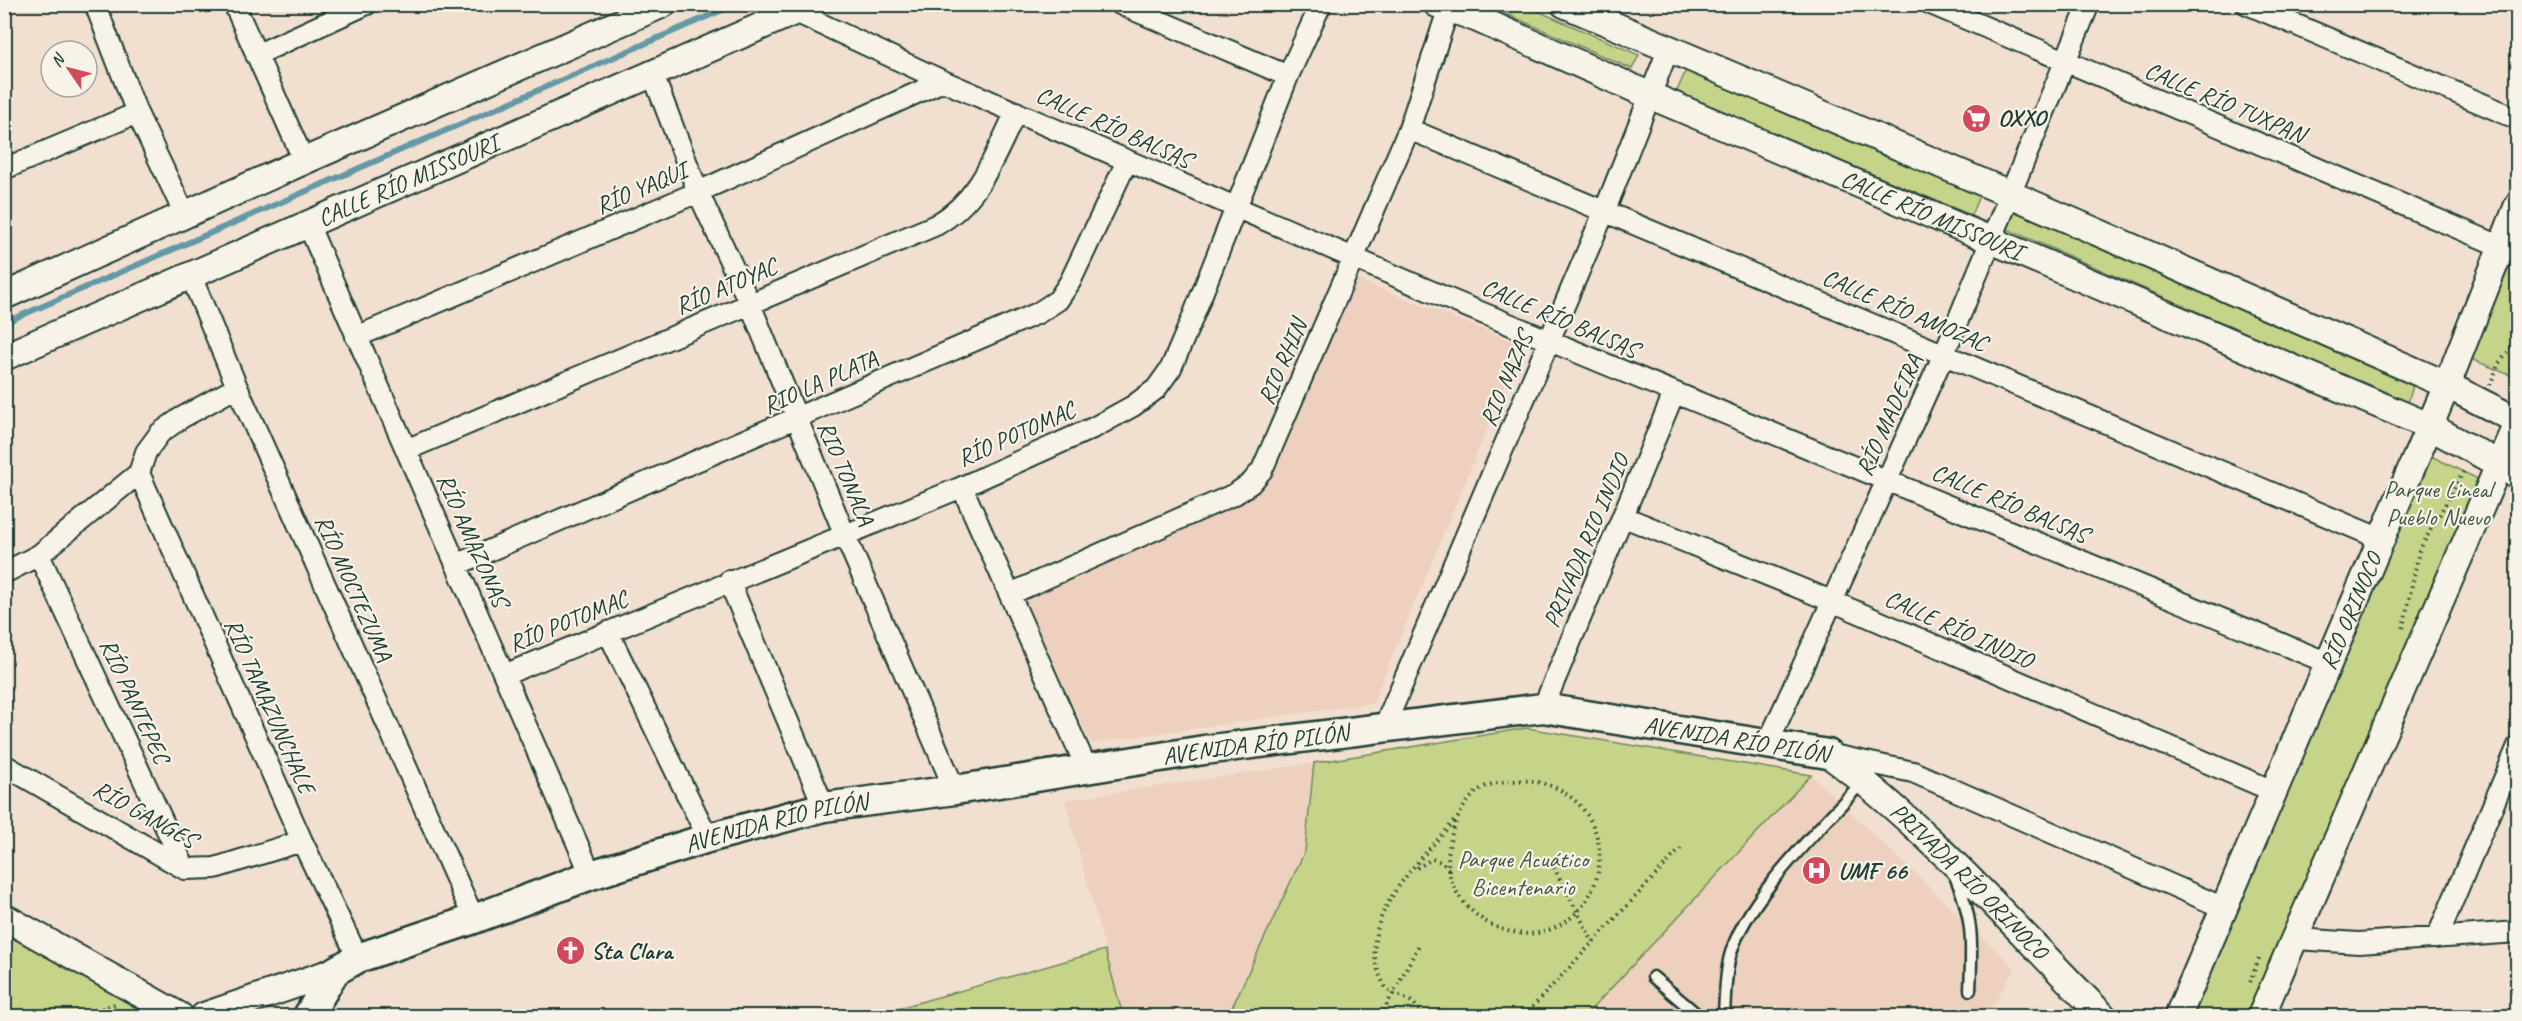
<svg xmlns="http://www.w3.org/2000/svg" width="2522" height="1021" viewBox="0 0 2522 1021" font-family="Caveat,sans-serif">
  <rect width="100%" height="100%" fill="#f1dfcf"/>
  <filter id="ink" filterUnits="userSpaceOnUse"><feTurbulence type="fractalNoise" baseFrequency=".0167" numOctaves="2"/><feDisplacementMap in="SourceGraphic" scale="12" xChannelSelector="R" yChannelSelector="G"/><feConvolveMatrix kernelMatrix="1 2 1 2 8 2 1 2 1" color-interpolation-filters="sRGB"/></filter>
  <g filter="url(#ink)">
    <!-- built -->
    <path fill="#edd1be" d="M1356 279 1522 345 1373 703 1091 743 1022 598 1256 496Z
      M1314 763 1305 851 1228 1016H1123L1065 800Z
      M1811 775 2015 968 1987 1016H1585Z
      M2040 1004 2054 1016H2026Z"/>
    <!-- green -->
    <path fill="#c5d488" stroke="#72885e" stroke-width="1.5" d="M1503 4 1524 5 1639 55 1632 69 1495 9Z
      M1687 68 1980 194 1971 215 1676 93Z
      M2012 210 2413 386 2408 403 2007 229Z
      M2517 239V378L2466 357Z
      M2427 454 2480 480 2246 1016H2191Z
      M1527 728 1811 775 1585 1016H1228L1305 851 1314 763Z
      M5 924 171 1016H5Z
      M1105 950 1123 1016H870L874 1015Z"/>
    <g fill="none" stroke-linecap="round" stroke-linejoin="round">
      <!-- stream -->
      <path stroke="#6399a7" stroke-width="6" d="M4 323 736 4"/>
      <defs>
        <path id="service" d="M1955 876C1974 919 1972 944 1970 990
          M1653 977 1699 1016
          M1724 1016C1725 997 1725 976 1730 956 1746 897 1823 826 1864 780"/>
        <path id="minor" d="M95 4 137 113 185 215
          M234 4 304 161
          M1120 4 1288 76
          M1931 4 2500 246
          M2247 4 2518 119
          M787 8 943 81 1451 300 2328 663
          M256 55 367 4
          M653 75 698 192 750 304 844 533 955 790
          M1409 129 2381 539
          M4 169 137 113
          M308 224 591 875
          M191 276 237 387 474 919
          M356 337 698 192 943 81
          M406 450 936 225C981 199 994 156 1016 112
          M2499 464 2518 481
          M139 473 302 841 358 958
          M962 487 1087 769
          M1624 517 1834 602 2273 791
          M39 555 185 869
          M456 565 1038 313 1058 300 1070 282 1127 161
          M4 573 39 555 139 473 146 452 160 433 181 418 237 387
          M729 581 824 807
          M1010 594 1235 494 1251 483 1262 470 1409 129 1450 4
          M608 632 708 838
          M504 675 962 487 1095 427 1133 406 1156 389 1171 368 1192 319 1288 76 1321 4
          M1543 708 1674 393
          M1385 725 1605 210 1668 50
          M1768 743 1944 354 2089 4
          M1828 754 1913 772 2224 908
          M4 765 185 869 215 868 302 841
          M2437 938 2518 746
          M2296 939 2359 943 2518 932"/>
        <g id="tertiary">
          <path id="s1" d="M1437 4 1478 19 1649 95 2429 426 2499 464"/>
          <path d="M1564 4 2010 194 2447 385 2518 421"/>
          <path d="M4 296 304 161 663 4"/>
          <path id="s2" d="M4 357 812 4"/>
          <path id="s3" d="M1828 754C1928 827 2015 928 2103 1016"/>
          <path d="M4 917 180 1016"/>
          <path d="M204 1016 335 971"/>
          <path id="s4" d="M2178 1016 2447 385 2518 205"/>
          <path d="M2261 1016 2518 421"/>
        </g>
        <g id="secondary">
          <path id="s5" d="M308 1016 335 971 358 958 474 919 591 875 708 838 824 807 955 790 1204 750 1543 708 1828 754"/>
        </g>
      </defs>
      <!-- service casing -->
      <use href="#service" stroke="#1f3d34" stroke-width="15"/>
      <!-- minor casing -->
      <use href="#minor" stroke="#1f3d34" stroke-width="24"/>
      <!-- tertiary casing -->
      <use href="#tertiary" stroke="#1f3d34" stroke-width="30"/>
      <!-- secondary casing -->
      <use href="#secondary" stroke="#1f3d34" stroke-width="33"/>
      <!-- path -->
      <path stroke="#1f3d34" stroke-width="4" stroke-dasharray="1.5 4.5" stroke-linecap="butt" d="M2490 385 2499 363 2518 341
        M2403 628 2419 551 2465 469
        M1514 781C1521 781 1529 780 1537 782 1595 793 1618 859 1583 905 1573 919 1555 930 1538 933 1505 938 1470 918 1455 889 1439 860 1453 810 1479 790 1489 783 1502 782 1514 781Z
        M1551 862 1593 942
        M1417 868 1432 859 1442 862 1449 870
        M2250 982 2259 958
        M79 1016 115 1004
        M1373 1016 1383 1012 1419 945
        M1422 1016C1411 991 1394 1001 1385 986 1348 923 1418 864 1455 820
        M1524 1016 1683 846"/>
      <!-- service -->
      <use href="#service" stroke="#f7f3e8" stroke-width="10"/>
      <!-- minor -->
      <use href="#minor" stroke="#f7f3e8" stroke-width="20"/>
      <!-- tertiary -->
      <use href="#tertiary" stroke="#f7f3e8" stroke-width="26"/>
      <!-- secondary -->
      <use href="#secondary" stroke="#f7f3e8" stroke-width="28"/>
    </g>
  </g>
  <!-- icons -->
  <defs>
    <symbol id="supermarket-disc" viewBox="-11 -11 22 22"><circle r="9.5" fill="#d1495b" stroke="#f7f3e8"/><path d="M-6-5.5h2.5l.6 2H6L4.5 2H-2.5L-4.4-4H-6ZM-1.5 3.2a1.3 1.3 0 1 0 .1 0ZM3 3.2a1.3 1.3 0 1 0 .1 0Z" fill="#fff"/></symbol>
    <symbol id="hospital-disc" viewBox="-11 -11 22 22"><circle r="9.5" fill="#d1495b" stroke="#f7f3e8"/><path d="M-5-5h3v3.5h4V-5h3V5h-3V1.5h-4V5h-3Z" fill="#fff"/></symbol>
    <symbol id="church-disc" viewBox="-11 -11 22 22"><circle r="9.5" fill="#d1495b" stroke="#f7f3e8"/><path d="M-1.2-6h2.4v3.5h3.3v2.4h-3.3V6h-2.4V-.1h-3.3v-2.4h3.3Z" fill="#fff"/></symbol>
  </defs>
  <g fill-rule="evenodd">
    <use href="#supermarket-disc" x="1960" y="102" width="33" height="33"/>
    <use href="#hospital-disc" x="1800" y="854" width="33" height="33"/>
    <use href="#church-disc" x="554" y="934" width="33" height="33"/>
  </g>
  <g text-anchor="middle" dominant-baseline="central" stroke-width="4.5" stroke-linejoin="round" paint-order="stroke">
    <!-- street labels -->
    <g font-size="24" fill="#1f3d34" stroke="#f7f3e8">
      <text transform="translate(2225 102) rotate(23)">CALLE RÍO TUXPAN</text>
      <text transform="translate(1114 127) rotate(24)">CALLE RÍO BALSAS</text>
      <text stroke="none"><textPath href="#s2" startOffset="441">CALLE RÍO MISSOURI</textPath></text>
      <text transform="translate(641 188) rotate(-23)">RÍO YAQUI</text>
      <text stroke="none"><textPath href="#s1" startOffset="538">CALLE RÍO MISSOURI</textPath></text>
      <text transform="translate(726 286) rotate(-23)">RÍO ATOYAC</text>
      <text transform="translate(1905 310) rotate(23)">CALLE RÍO AMOZAC</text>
      <text transform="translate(1560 318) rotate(23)">CALLE RÍO BALSAS</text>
      <text transform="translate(1282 362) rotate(-67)">RIO RHIN</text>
      <text transform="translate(1506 379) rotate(-67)">RIO NAZAS</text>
      <text transform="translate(820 382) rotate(-24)">RIO LA PLATA</text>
      <text transform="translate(1889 415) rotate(-66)">RÍO MADEIRA</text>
      <text transform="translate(1016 434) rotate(-24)">RÍO POTOMAC</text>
      <text transform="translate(846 473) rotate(67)">RIO TONALA</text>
      <text transform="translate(2010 503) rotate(23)">CALLE RÍO BALSAS</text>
      <text transform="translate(473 540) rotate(66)">RÍO AMAZONAS</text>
      <text transform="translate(1586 541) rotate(-67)">PRIVADA RIO INDIO</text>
      <text transform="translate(354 588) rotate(66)">RÍO MOCTEZUMA</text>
      <text stroke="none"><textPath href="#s4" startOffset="440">RÍO ORINOCO</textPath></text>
      <text transform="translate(568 621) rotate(-22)">RÍO POTOMAC</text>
      <text transform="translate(1959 629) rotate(24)">CALLE RÍO INDIO</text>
      <text transform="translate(135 701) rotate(65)">RÍO PANTEPEC</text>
      <text transform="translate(270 706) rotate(66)">RÍO TAMAZUNCHALE</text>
      <text stroke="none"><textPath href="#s5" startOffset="1491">AVENIDA RÍO PILÓN</textPath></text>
      <text stroke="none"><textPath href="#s5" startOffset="1005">AVENIDA RÍO PILÓN</textPath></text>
      <text transform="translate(145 814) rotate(29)">RÍO GANGES</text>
      <text stroke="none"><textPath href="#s5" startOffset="519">AVENIDA RÍO PILÓN</textPath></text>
      <text stroke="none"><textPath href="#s3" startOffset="190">PRIVADA RÍO ORINOCO</textPath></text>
    </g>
    <!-- poi labels -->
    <g font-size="24" font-weight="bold" fill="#1f3d34" stroke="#f7f3e8" text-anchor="start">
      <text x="1998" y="118">OXXO</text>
      <text x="1838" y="871">UMF 66</text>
      <text x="591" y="951">Sta Clara</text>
    </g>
    <!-- park labels -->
    <g font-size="24" fill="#405b45" stroke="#f7f3e8">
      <text x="2438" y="489">Parque Lineal<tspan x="2438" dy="28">Pueblo Nuevo</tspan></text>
      <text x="1523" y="859">Parque Acuático<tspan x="1523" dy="28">Bicentenario</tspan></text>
    </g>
  </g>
  <!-- margin -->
  <rect width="2522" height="1021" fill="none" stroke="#f7f3e8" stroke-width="24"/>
  <rect x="12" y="12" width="2498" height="997" fill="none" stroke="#1f3d34" stroke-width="2" filter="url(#ink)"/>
  <!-- north arrow -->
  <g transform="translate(69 69) rotate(305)"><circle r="28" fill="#f7f3e8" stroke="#a1aaa0" stroke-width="1.5"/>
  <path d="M0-4.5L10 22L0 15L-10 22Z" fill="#d1495b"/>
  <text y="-9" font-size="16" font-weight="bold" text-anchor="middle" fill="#1f3d34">N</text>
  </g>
</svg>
